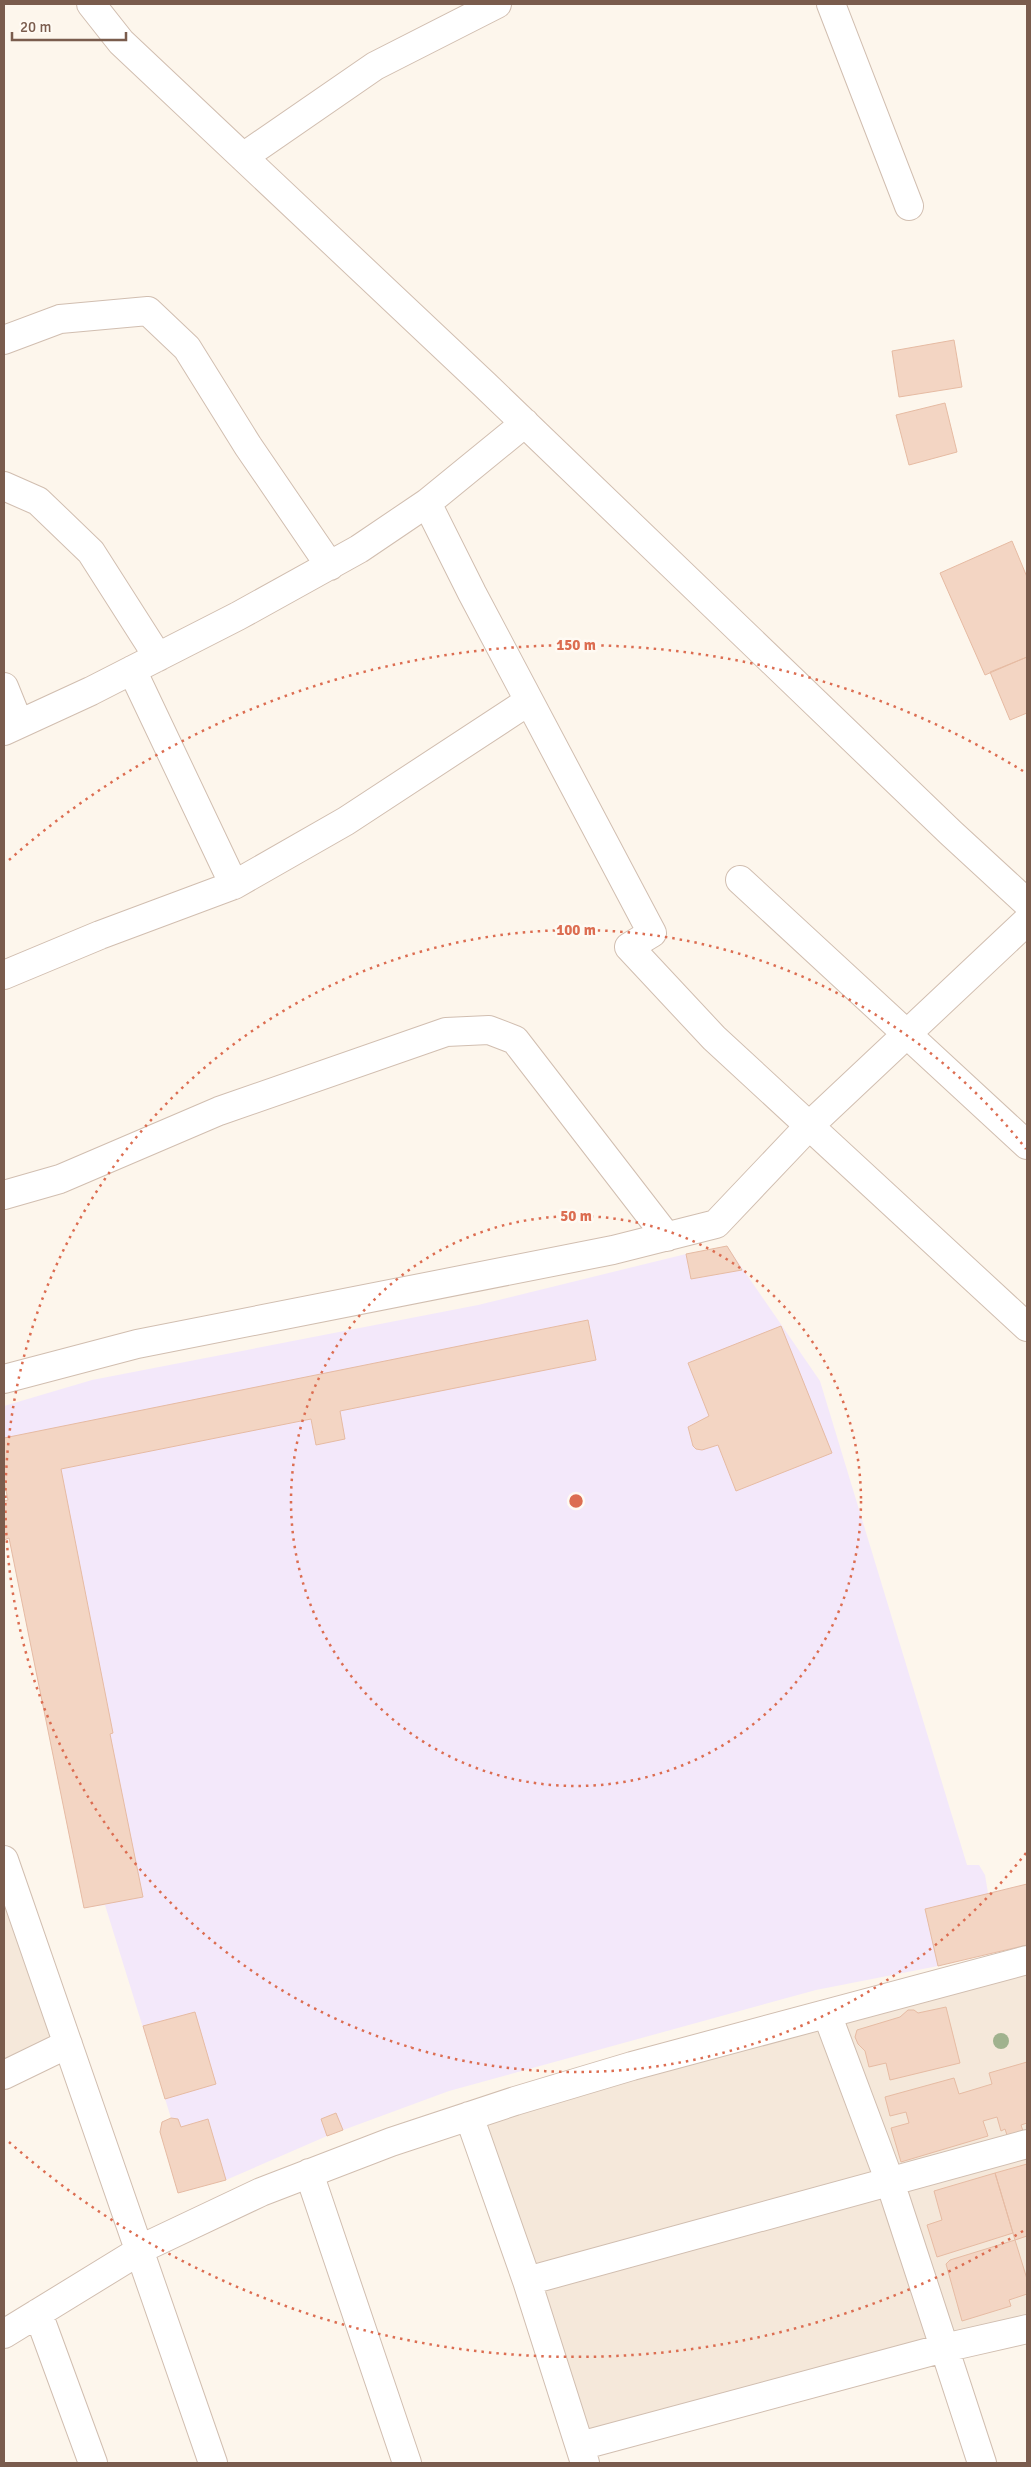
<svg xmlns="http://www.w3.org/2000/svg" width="1031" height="2467" viewBox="0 0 1031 2467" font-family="Signika,sans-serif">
  <rect width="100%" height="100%" fill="#fdf6ec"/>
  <!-- residential -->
  <path fill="#f5e8da" d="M4 1860 68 2044 4 2075Z
    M1027 1960V2329L580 2446 469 2116Z"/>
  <!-- education -->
  <path fill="#f3e8fa" d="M727 1246 820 1381 967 1865H979L985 1875 988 1893 1027 1884V1945L938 1966 816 1990 449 2091 327 2136 226 2180 178 2193 160 2132 162 2122 171 2118 105 1905 84 1908 9 1539 4 1540V1501L8 1500 4 1481V1406L92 1380 478 1305 686 1254Z"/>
  <!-- building -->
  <path fill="#f3d5c3" stroke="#e6bba3" d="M954 340 962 387 899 397 892 351Z
    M945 403 957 452 909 465 896 415Z
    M1012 541 1027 577V657L985 675 940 573Z
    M1027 657V713L1010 720 990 672Z
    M727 1246 742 1270 691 1279 686 1254Z
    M588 1320 596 1360 340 1411 345 1439 316 1445 311 1419 61 1469 113 1733 110 1734 143 1897 84 1908 9 1538 4 1540V1501L8 1500 4 1481V1438Z
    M781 1326 832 1453 736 1491 718 1445 702 1450 696 1449 693 1446 688 1427 709 1416 688 1363Z
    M1027 1884V1945L938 1966 925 1909Z
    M946 2007 960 2063 890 2080 886 2063 869 2067 865 2051 858 2044 855 2037 857 2030 900 2017 908 2010H914L918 2013Z
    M195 2012 216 2084 165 2099 143 2026Z
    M1027 2062V2123L1021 2125 1023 2131 1007 2135 1005 2129 1001 2131 997 2117 983 2121 988 2136 901 2162 891 2128 909 2123 906 2112 890 2116 885 2097 954 2078 959 2094 992 2084 989 2073Z
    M336 2113 343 2130 327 2136 321 2119Z
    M171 2118 178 2119 181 2127 208 2119 226 2180 178 2193 160 2132 162 2122Z
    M1027 2164V2236L1015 2240 995 2173Z
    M995 2173 1013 2233 937 2257 927 2225 942 2220 934 2191Z
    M1015 2240 1027 2279V2294L1009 2300 1011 2306 962 2321 946 2264 950 2260Z"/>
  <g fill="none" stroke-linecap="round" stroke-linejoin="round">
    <defs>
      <path id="minor" d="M91 4 121 42 485 385 951 833 1027 903
        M831 4 909 206
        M243 157 375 66 497 4
        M4 340 60 319 148 311 187 348 248 446 330 566
        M4 486 38 501 91 552 158 657
        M427 503 472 593 652 933 629 947 714 1038 1027 1327
        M4 687 19 724
        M4 731 91 691 238 616 359 549 427 503 525 423
        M740 880 1027 1145
        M234 885 346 821 529 701
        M4 975 100 935 234 885 132 670
        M4 1195 60 1179 219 1111 446 1032 489 1030 515 1040 667 1237
        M4 1379 137 1344 613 1250 716 1224 809 1126 1027 921
        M4 1860 213 2463
        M827 2014 890 2182 982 2463
        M4 2075 68 2044
        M469 2116 527 2281 585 2463
        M309 2173 407 2463
        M527 2281 1027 2144
        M38 2313 93 2463
        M4 2334 149 2245 261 2192 391 2142 515 2101 632 2066 1027 1960
        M580 2446 944 2348 1027 2329"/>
    </defs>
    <!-- minor casing -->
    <use href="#minor" stroke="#d1beb0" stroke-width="30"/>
    <!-- minor -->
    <use href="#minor" stroke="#fff" stroke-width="28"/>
  </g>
  <!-- trees -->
  <circle fill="#a0b28e" cx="1001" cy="2041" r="8"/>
  <!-- distance rings -->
  <g fill="none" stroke="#dc6d51" stroke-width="2.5" stroke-dasharray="2.5 5">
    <circle cx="576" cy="1501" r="285"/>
    <path d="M1026 1853A571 571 0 1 1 1026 1149"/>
    <path d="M1023 2231A856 856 0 0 1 9 2142M9 860A856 856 0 0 1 1023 771"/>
  </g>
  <circle cx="576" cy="1501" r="8" fill="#dc6d51" stroke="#fffaf3" stroke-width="2.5"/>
  <g font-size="15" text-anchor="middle" font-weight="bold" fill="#dc6d51" stroke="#fffaf3" stroke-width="5" stroke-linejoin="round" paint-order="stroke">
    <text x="576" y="650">150 m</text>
    <text x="576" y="935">100 m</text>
    <text x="576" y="1221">50 m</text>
  </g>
  <!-- border -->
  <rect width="1031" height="2467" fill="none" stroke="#7a5c4d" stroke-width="10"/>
  <!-- scale -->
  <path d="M12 32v8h114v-8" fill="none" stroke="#7a5c4d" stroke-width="2.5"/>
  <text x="20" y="32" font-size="15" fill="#7a5c4d" stroke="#fffaf3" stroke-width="4" paint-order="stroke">20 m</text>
</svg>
